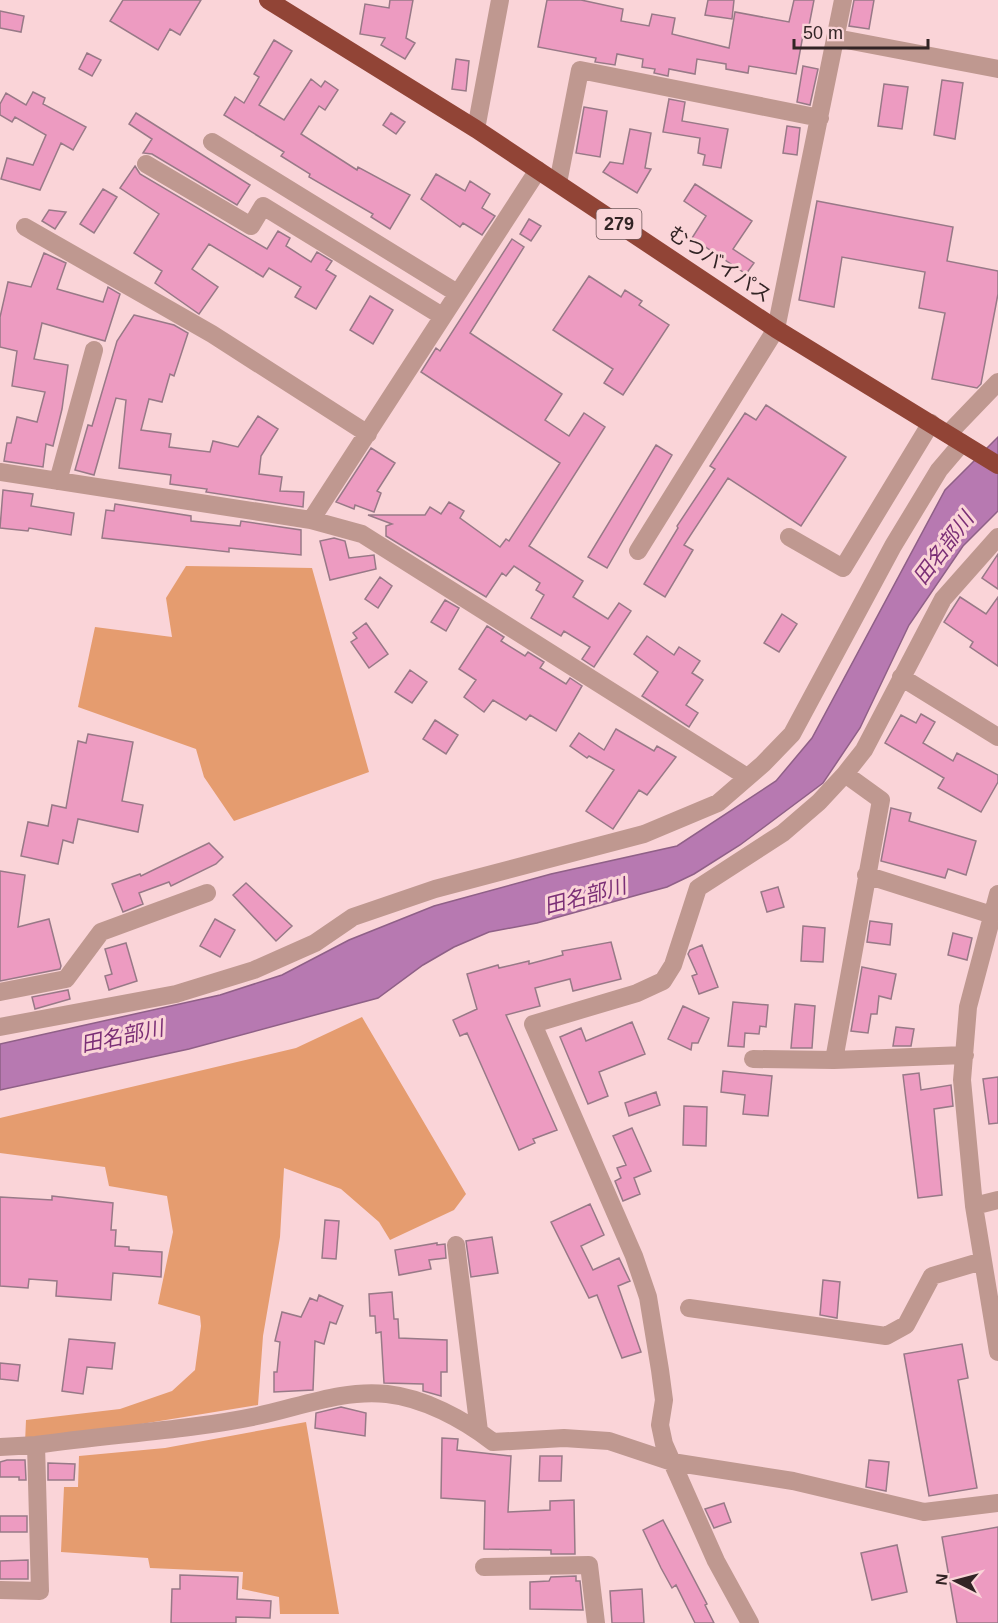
<svg xmlns="http://www.w3.org/2000/svg" width="998" height="1623" viewBox="0 0 998 1623" font-family="Arial,'Noto Sans JP',sans-serif">
  <rect width="100%" height="100%" fill="#fad4d8"/>
  <!-- green -->
  <path fill="#e59c6f" d="M186 566 312 568 369 772 234 821 204 777 196 749 78 707 95 627 172 637 166 598Z
    M362 1017 466 1194 454 1210 390 1240 379 1222 341 1189 284 1168 280 1237 263 1336 258 1405 25 1443 26 1420 120 1409 172 1391 195 1370 201 1326 200 1316 158 1304 173 1232 167 1196 109 1186 105 1167 0 1153V1118L296 1048Z
    M306 1422 339 1614H280L279 1597 242 1589 243 1572 150 1568 148 1558 61 1552 64 1487H78L79 1456 165 1448Z"/>
  <!-- water -->
  <path fill="#b779b1" stroke="#8f6087" stroke-width="1.5" d="M998 437V511L963 546 909 625 860 728 823 783 740 845 694 874 667 887 641 894 537 923 489 932 454 947 423 965 378 998 189 1049 0 1090V1044L220 995 282 975 349 940 434 906 551 874 677 846 776 781 812 738 945 490Z"/>
  <!-- building -->
  <path fill="#ed9bc1" stroke="#987987" stroke-width="1.5" d="M123 0H201L180 35 170 29 158 50 110 21Z
    M390 0H413L406 38 415 43 405 59 381 45 385 38 360 34 365 4 389 8Z
    M547 0H581L623 9 621 21 649 26 652 14 675 18 672 34 729 48 735 12 789 22 794 0H814L807 36 803 35 796 74 749 66 748 73 726 69V64L697 59 695 74 669 69 668 76 654 73 655 69 642 67 643 59 617 54 615 65 595 62 596 58 538 47Z
    M708 0H734L732 19 705 15Z
    M854 0H874L869 29 849 26Z
    M0 11 24 16 21 32 0 28Z
    M274 40 292 51 259 105 284 120 311 79 321 87 325 81 338 90 325 110 319 106 301 134 357 170 358 167 410 195 390 229 371 217 373 214 309 177 310 174 281 156 284 152 224 115 235 97 244 103 259 77 254 74Z
    M87 53 101 60 92 76 79 69Z
    M456 59 469 61 466 91 452 89Z
    M803 66 818 69 810 105 797 102Z
    M942 80 963 83 955 139 934 135Z
    M884 84 908 87 902 129 878 126Z
    M33 92 45 98 43 104 86 127 73 150 61 143 40 190 1 179 7 158 33 165 46 135 15 117 12 122 0 115V104L6 93 26 105Z
    M669 99 685 102 682 121 728 129 721 168 703 165 705 155 698 153 700 138 663 132Z
    M584 107 607 111 600 157 576 153Z
    M136 113 250 185 237 205 152 154 143 153 152 139 129 124Z
    M391 113 405 122 396 134 383 125Z
    M787 126 800 128 797 155 783 153Z
    M630 129 651 133 645 168 651 169 637 193 603 172 610 162 623 164Z
    M135 166 140 174 267 249 278 231 290 238 286 246 311 262 317 252 332 261 326 270 336 276 316 309 295 297 301 287 269 268 263 277 209 244 192 269 218 287 199 314 155 283 162 271 134 253 159 214 120 188Z
    M436 174 465 191 470 181 490 194 482 208 495 216 482 235 463 223 460 227 421 199Z
    M695 184 752 221 733 249 754 263 746 274 692 238 706 216 684 201Z
    M103 189 117 197 94 233 80 224Z
    M817 201 953 227 947 261 998 271V294L981 384 977 388 932 379 945 313 919 308 925 272 842 257 834 307 799 300Z
    M49 210 66 212 55 229 42 221Z
    M529 219 541 226 531 241 520 234Z
    M512 239 524 247 470 333 562 394 545 420 569 436 584 413 605 427 529 546 583 581 573 597 608 619 619 603 631 611 594 667 582 659 590 647 564 631 561 636 531 618 544 595 536 590 540 583 514 566 506 576 502 573 486 597 386 536V526L392 524 368 515H425L430 507 441 514 449 502 464 511 460 518 500 547 506 539 509 541 560 463 421 372 436 348 440 351Z
    M44 253 66 263 57 289 103 302 108 287 120 294 105 341 42 323 34 359 68 365 62 409 53 446 46 444 43 467 4 461 7 443H11L17 417 37 422 45 392 12 386 17 351 0 347V317L8 282 31 287Z
    M589 276 621 297 625 290 642 301 639 305 669 325 623 395 604 383 613 369 553 330Z
    M370 296 393 310 373 344 350 330Z
    M134 315 174 325 188 333 174 376 170 374 162 402 149 399 141 430 171 434 169 447 210 452 213 441 238 447 258 416 278 429 261 456 259 474 282 477 280 491 304 492 303 507 206 492 207 489 170 484 171 475 119 468 126 400 116 398 94 475 75 470 88 425 92 426 117 341Z
    M766 405 846 457 801 526 728 478 684 545 693 550 665 597 644 584 678 528 677 526 715 469 710 466 745 413 756 420Z
    M656 445 672 455 607 568 588 557Z
    M371 448 395 463 377 491 381 493 374 512 355 505 354 509 336 502Z
    M3 490 33 494 31 506 74 513 71 535 29 528 28 531 0 528Z
    M115 504 191 516V521L240 526 241 521 301 530V555L229 548V552L102 538 106 510 114 511Z
    M334 538 345 541 349 558 374 555 376 569 330 580 320 541Z
    M998 554V589L982 578Z
    M380 577 392 586 378 608 365 599Z
    M960 597 986 614 998 597V666L970 647 973 642 944 622Z
    M445 600 459 608 446 631 431 622Z
    M782 614 797 624 779 652 764 643Z
    M366 623 388 654 369 668 351 642 357 638 353 633Z
    M487 626 504 637 501 641 525 656 528 652 544 662 540 668 566 684 570 678 582 686 556 731 530 715 526 720 493 700 484 712 464 697 476 680 459 669Z
    M647 636 674 655 679 647 700 661 692 673 703 680 686 705 698 713 689 727 642 696 658 672 634 654Z
    M410 670 427 682 412 703 395 692Z
    M921 714 935 722 923 743 953 761 957 753 998 775V782L981 812 938 788 944 778 885 743 901 715 916 723Z
    M435 720 458 735 446 754 423 739Z
    M616 729 654 751 657 746 676 757 647 795 639 790 613 829 586 811 614 770 589 756 587 758 570 746 579 733 604 750Z
    M88 734 133 742 122 801 143 805 138 832 78 819 73 843 63 840 58 864 21 856 28 822 48 826 52 805 66 808 78 741 86 743Z
    M891 808 911 813 909 821 976 841 966 875 948 869 945 878 881 861Z
    M209 843 223 857 216 864 171 886 169 882 139 893 143 904 123 912 112 884 140 874 141 876Z
    M0 871 25 875 18 927 49 919 61 966 60 969 0 981Z
    M246 883 292 926 276 941 233 895Z
    M778 887 784 907 767 912 761 892Z
    M215 919 235 930 220 957 200 946Z
    M870 921 892 924 890 945 867 942Z
    M803 926 825 928 823 962 801 961Z
    M953 933 972 938 967 960 948 955Z
    M611 942 621 979 573 991 570 979 535 988 540 1006 506 1015 557 1130 533 1139 535 1143 519 1150 467 1033 460 1036 453 1020 477 1009 467 974 498 965 499 968 529 961V964L563 955 562 951Z
    M126 943 137 981 109 990 105 976 112 974 105 949Z
    M702 945 718 987 699 994 692 976 697 974 688 954 690 950Z
    M862 967 896 974 891 999 879 996 877 1014H871L868 1033 851 1031Z
    M68 990 70 999 35 1009 32 997Z
    M733 1002 768 1005 766 1027 760 1026 759 1034 745 1033 744 1047 728 1046Z
    M795 1004 815 1006 812 1048H791Z
    M683 1006 709 1018 698 1043H692L691 1050 668 1039Z
    M632 1022 645 1054 599 1072 608 1096 588 1104 560 1037 581 1028 586 1041Z
    M896 1027 914 1029 911 1046H893Z
    M723 1071 772 1076 768 1116 743 1114 745 1095 721 1092Z
    M919 1073 921 1090 951 1085 953 1106 934 1109 942 1195 918 1198 903 1075Z
    M998 1077V1123L989 1124 983 1079Z
    M656 1092 660 1105 629 1116 625 1103Z
    M684 1106 707 1107 706 1146 683 1145Z
    M632 1128 651 1171 634 1178 640 1194 623 1201 615 1181 621 1178 617 1168 626 1165 613 1136Z
    M52 1196 113 1203 111 1230H116L115 1246 129 1247V1250L162 1252 161 1277 113 1273 111 1300 56 1296 57 1281 29 1279 28 1288 0 1286V1197L52 1200Z
    M590 1204 604 1235 581 1246 593 1270 619 1258 630 1281 618 1286 641 1352 622 1358 597 1295 589 1298 551 1222Z
    M325 1220 339 1221 336 1259 322 1258Z
    M492 1237 498 1273 471 1277 466 1241Z
    M437 1243V1245L445 1244 446 1258 429 1260 431 1269 399 1275 395 1250Z
    M823 1280 840 1282 837 1318 820 1315Z
    M392 1292 394 1319H398L399 1338 447 1340V1372H441V1396L423 1391V1384L384 1383 381 1332 376 1333 375 1316H370L369 1294Z
    M319 1295 343 1306 336 1324 330 1322 324 1344 315 1341 313 1390 274 1392V1372H277L280 1342 275 1341 282 1312 301 1317 310 1298 317 1301Z
    M69 1339 115 1343 112 1369 87 1367 83 1394 62 1391Z
    M962 1344 968 1378 958 1380 977 1488 929 1496 904 1354Z
    M0 1363 20 1365 18 1381 0 1379Z
    M341 1407 366 1413 365 1436 315 1428 316 1413Z
    M442 1438 458 1439 457 1450 511 1456 508 1512 550 1510V1501L574 1500 575 1554H551V1550L484 1549 485 1501 441 1498Z
    M540 1456H562L561 1481H539Z
    M7 1460H25L26 1480H19V1477H0V1462Z
    M869 1460 889 1462 886 1491 866 1487Z
    M48 1463 75 1464 74 1480H48Z
    M724 1503 731 1522 714 1528 705 1509Z
    M0 1516H27V1532H0Z
    M663 1520 707 1604 705 1605 714 1623H695L676 1585 672 1588 661 1568 643 1530Z
    M998 1527V1623H957L942 1537Z
    M897 1545 907 1592 872 1600 861 1553Z
    M28 1560V1579H0V1561Z
    M180 1575 238 1577 237 1599 271 1601 270 1618 236 1617V1623H171L172 1589H180Z
    M576 1576V1581H580L583 1610 530 1609V1582L549 1581 551 1577Z
    M642 1589 644 1623H612L610 1591Z"/>
  <g fill="none" stroke-linecap="round" stroke-linejoin="round">
    <!-- minor -->
    <path stroke="#bf9890" stroke-width="18" d="M836 38 998 69
      M476 129 500 0
      M212 142 457 293
      M146 164 251 226 263 206 442 316
      M558 183 580 70 820 118
      M25 227 212 334 368 434
      M948 434 998 382
      M0 472 311 520 362 534 747 777
      M58 481 94 350
      M311 520 538 170
      M789 537 843 568 931 423
      M638 551 776 329 843 0
      M901 677 998 737
      M866 875 992 915
      M998 894 968 1007 962 1080 974 1206 998 1352
      M0 992 66 979 101 932 207 893
      M0 1027 176 994 254 970 315 943 353 917 435 889 644 834 718 803 763 764 792 734 893 546 939 470 962 443
      M753 1059 834 1060 965 1055
      M834 1060 881 800 845 774
      M974 1206 998 1200
      M456 1245 479 1431
      M689 1308 886 1336 906 1325 932 1276 982 1261
      M0 1447 36 1445C109 1434 185 1431 257 1416 300 1407 343 1389 387 1394 424 1398 463 1419 493 1442L564 1438 609 1441 672 1462 793 1481 924 1512 998 1503
      M484 1567 589 1565 596 1623
      M0 1590 40 1591 36 1445
      M750 1623 716 1561 664 1444 660 1425 664 1400 660 1370 648 1297 634 1256 533 1024 637 993 663 981 673 965 698 888 783 833 819 802 845 774 864 750 943 599 998 537"/>
    <!-- highway -->
    <path stroke="#914436" stroke-width="18" d="M268 0 476 129 776 329 998 465"/>
  </g>
  <g text-anchor="middle" dominant-baseline="central" stroke-width="6" stroke-linejoin="round" paint-order="stroke">
    <!-- shield labels -->
    <rect fill="#fad4d8" stroke="#6e595b" stroke-width="1.5" x="596.5" y="209" width="45" height="30" rx="4.5"/>
    <g font-size="18" font-weight="bold" fill="#322425">
      <text x="619" y="224">279</text>
    </g>
    <!-- street labels -->
    <g font-size="20" fill="#322425" stroke="#fad4d8">
      <text transform="translate(720 264) rotate(34)">むつバイパス</text>
    </g>
    <!-- water labels -->
    <g font-size="21" font-style="italic" fill="#7b2f76" stroke="#fad4d8">
      <text transform="translate(943 548) rotate(-53)">田名部川</text>
      <text transform="translate(585 896) rotate(-15)">田名部川</text>
      <text transform="translate(122 1036) rotate(-12)">田名部川</text>
    </g>
  </g>
  <!-- north arrow -->
  <g transform="translate(956 1581) rotate(276)" stroke="#fad4d8" stroke-width="4.5" paint-order="stroke">
  <path d="M0-4.5L10 22L0 15L-10 22Z" fill="#322425"/>
  <text y="-9" font-size="16" font-weight="bold" text-anchor="middle" fill="#322425">N</text>
  </g>
  <!-- scale -->
  <path d="M794 39v9h134v-9" fill="none" stroke="#322425" stroke-width="3"/>
  <text x="803" y="39" font-size="18" fill="#322425" stroke="#fad4d8" stroke-width="4.5" paint-order="stroke">50 m</text>
</svg>
